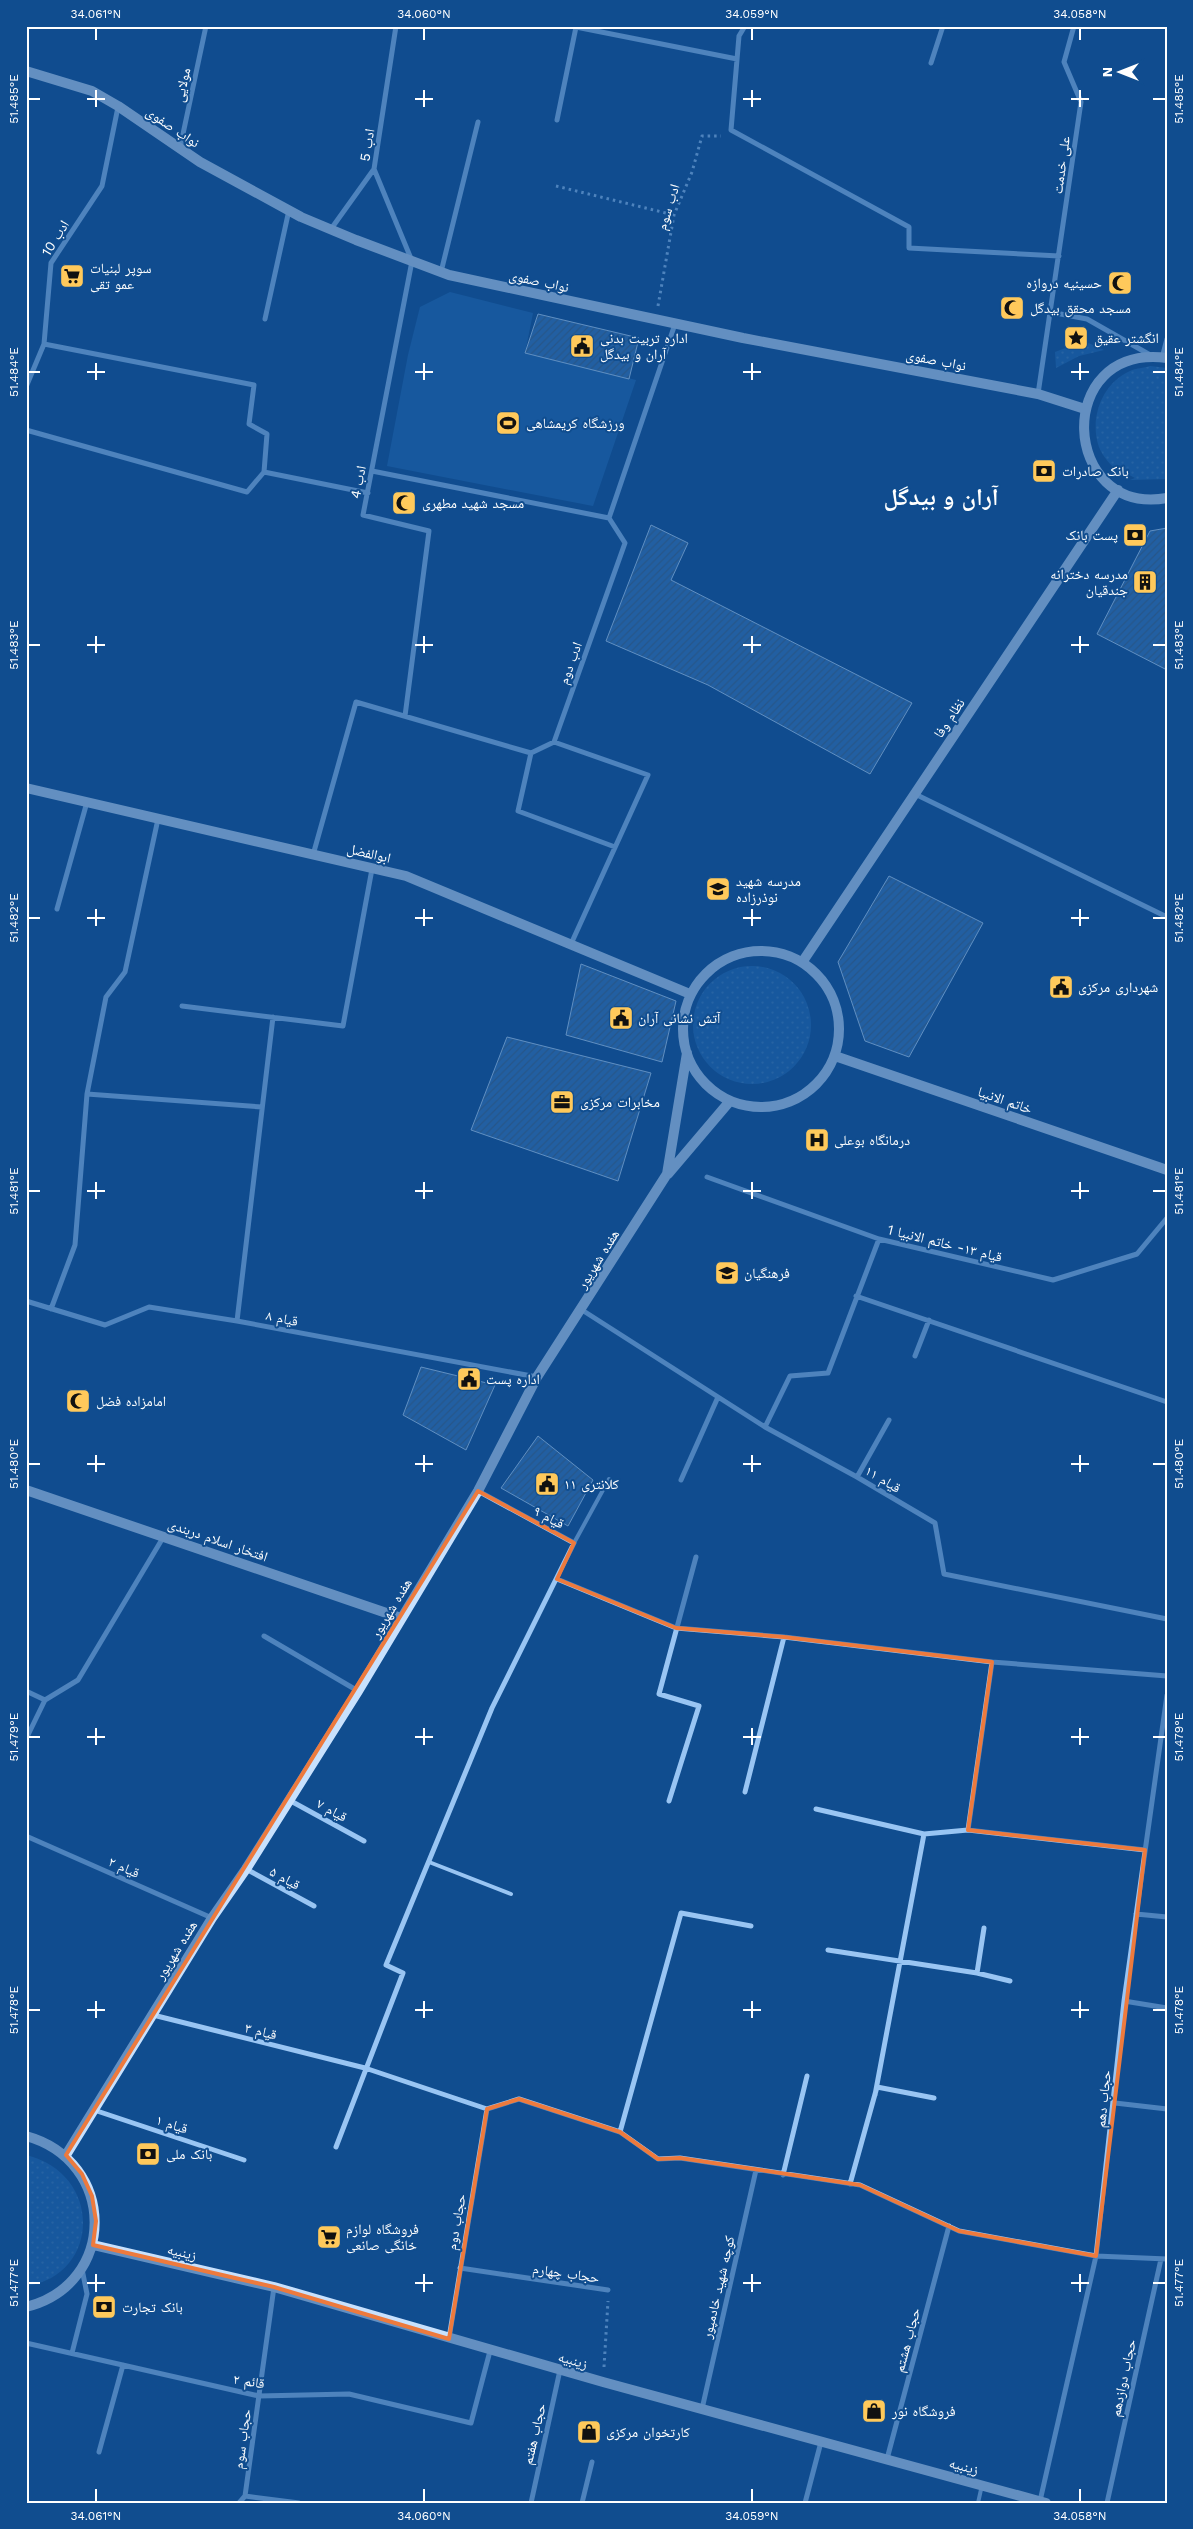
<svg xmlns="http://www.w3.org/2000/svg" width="1193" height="2529" viewBox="0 0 1193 2529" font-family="'Work Sans','Noto Naskh Arabic',sans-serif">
  <defs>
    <pattern id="grass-dots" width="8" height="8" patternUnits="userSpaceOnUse" patternTransform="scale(1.25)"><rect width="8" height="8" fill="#2167af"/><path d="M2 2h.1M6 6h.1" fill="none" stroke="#427ebb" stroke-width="1.8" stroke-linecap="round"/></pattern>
    <pattern id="building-hatch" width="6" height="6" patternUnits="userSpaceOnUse" patternTransform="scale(1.25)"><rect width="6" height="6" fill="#3877b9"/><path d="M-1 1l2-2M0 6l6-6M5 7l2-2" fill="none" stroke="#426282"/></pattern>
  </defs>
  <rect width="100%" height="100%" fill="#104d8f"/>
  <!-- grass -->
  <path fill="url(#grass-dots)" d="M1084 341 1104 350 1079 356 1056 368 1055 352Z
    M1150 366 1167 368V479L1130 480 1135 478 1118 469V472C1111 465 1103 457 1099 447 1089 419 1102 383 1130 371 1136 368 1144 368 1150 366Z
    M693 1025a59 59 0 1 1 118 0a59 59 0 1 1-118 0Z
    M26 2155C104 2174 100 2276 26 2286Z"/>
  <!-- pitch -->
  <path fill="#2167af" d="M450 292 533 313 525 353 636 380 593 506 387 466 408 355 420 307Z"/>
  <!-- building -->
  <path fill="url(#building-hatch)" stroke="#c0dffd" d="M538 314 639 338 629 379 525 353Z
    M651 525 688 543 671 580 912 703 870 774 708 685 606 641Z
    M1167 528V670L1097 634 1150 531Z
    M889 876 983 923 909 1057 865 1041 838 962Z
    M581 964 676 1001 662 1062 566 1035Z
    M507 1037 651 1073 618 1181 471 1130Z
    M421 1367 495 1385 466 1450 403 1415Z
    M538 1436 593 1480 568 1526 501 1488Z"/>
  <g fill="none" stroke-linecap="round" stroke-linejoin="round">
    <!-- path -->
    <path stroke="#99c5f3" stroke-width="3" stroke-dasharray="2.5 4" stroke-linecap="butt" d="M556 186 674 215
      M658 306 674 215 692 172 702 136H721
      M604 2367 608 2301"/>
    <!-- lane -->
    <path stroke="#99c5f3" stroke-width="4" d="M574 1543 609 1479
      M429 1862 511 1894
      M978 2503 982 2485"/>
    <!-- street -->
    <path stroke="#99c5f3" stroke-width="5" d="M396 26 374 169 412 261 363 515 429 531 405 716
      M745 26 739 36 731 130 909 227V248L1059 256
      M931 63 943 26
      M557 120 576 27 737 59
      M180 148 206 26
      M331 229 374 169
      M441 272 478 122
      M1050 312 1087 319 1152 356
      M265 319 289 210
      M44 344 254 385 249 424 267 434 264 472
      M1162 358 1167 339
      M26 387 44 344 51 263 102 186 118 107
      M1038 394 1081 102 1064 62 1074 26
      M26 430 247 492 264 472 368 493
      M372 471 609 518
      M531 753 554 742
      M915 794 1167 917
      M313 855 356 702 531 753 518 811 615 847
      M57 909 87 802
      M571 944 648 775 554 742 625 543 609 518 675 324
      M182 1006 343 1026 372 869
      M87 1094 262 1107
      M707 1177 879 1239 1053 1280 1137 1254 1167 1218
      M856 1296 1167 1402
      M26 1301 105 1325 149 1307 237 1321 537 1377
      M51 1309 75 1245 87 1094 106 997 125 972 158 819
      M582 1310 765 1427 857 1477 935 1523 944 1574 1167 1619
      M237 1321 273 1017
      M915 1356 929 1320
      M765 1427 790 1376 828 1373 879 1239
      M857 1477 889 1420
      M681 1480 718 1397
      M557 1579 676 1628 784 1637 992 1662 1167 1676
      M264 1636 358 1691
      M26 1691 45 1700
      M26 1739 45 1700 78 1680 164 1536
      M745 1792 784 1637
      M289 1800 364 1841
      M669 1801 699 1706 659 1694 696 1557
      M816 1809 924 1834 968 1830 1145 1850
      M968 1830 992 1662
      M26 1836 212 1918
      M246 1869 314 1906
      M1136 1914 1167 1917
      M828 1950 977 1973 1010 1981
      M977 1973 984 1928
      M1124 2001 1167 2008
      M153 2015 365 2068 487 2109 519 2099 620 2132 658 2159 680 2158 860 2185 959 2231 1096 2256 1167 2259
      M875 2095 924 1834
      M1115 2103 1167 2109
      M94 2110 244 2160
      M620 2132 681 1913 751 1926
      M336 2147 403 1973 386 1965 492 1708 574 1543 478 1491
      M783 2175 807 2076
      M850 2184 877 2087 934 2098
      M460 2268 608 2290
      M449 2338 487 2109
      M26 2343 259 2396 349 2394 471 2423 490 2351
      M72 2353 87 2294 82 2269
      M702 2409 756 2170
      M99 2452 123 2365
      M887 2459 949 2226
      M245 2496 299 2503
      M1040 2501 1096 2256 1124 2001 1167 1695
      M239 2503 245 2496 274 2287
      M531 2503 560 2370
      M582 2503 592 2462
      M805 2503 821 2442
      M1107 2503 1161 2259"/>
    <!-- secondary -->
    <path stroke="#c8e1fd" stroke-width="10" d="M26 71 92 91 118 106 200 162 301 217 356 240 449 275 743 338 1038 394 1085 409
      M1167 358C1052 343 1061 517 1167 498
      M26 788 406 876 690 994
      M683 1029a78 78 0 1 1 156 0a78 78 0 1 1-156 0Z
      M803 961 1118 490
      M835 1056 1167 1170
      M668 1174 730 1101
      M26 1490 401 1618
      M26 2136C117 2161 118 2284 26 2307
      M66 2155 212 1918 246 1869 358 1691 478 1491 537 1377 667 1174 687 1053
      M93 2245 274 2287 603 2382 1046 2503"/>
  </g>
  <!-- marked area -->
  <path d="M0 0H1193V2529H0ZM478 1491 574 1543 557 1579 676 1628 784 1637 992 1662 968 1830 1145 1850 1096 2256 959 2231 860 2185 680 2158 658 2159 620 2132 519 2099 487 2109 449 2339 274 2287 93 2245 96 2221 92 2196 82 2174 66 2155Z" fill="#104d8f" fill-opacity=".55" fill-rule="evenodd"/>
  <path fill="none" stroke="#ed7a3d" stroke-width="4" stroke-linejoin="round" d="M478 1491 574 1543 557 1579 676 1628 784 1637 992 1662 968 1830 1145 1850 1096 2256 959 2231 860 2185 680 2158 658 2159 620 2132 519 2099 487 2109 449 2339 274 2287 93 2245 96 2221 92 2196 82 2174 66 2155Z"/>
  <!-- ticks -->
  <path fill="none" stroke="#fff" stroke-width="2" d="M96 28V40M424 28V40M752 28V40M1080 28V40M96 90V107M424 90V107M752 90V107M1080 90V107M28 99H40M87 99H105M415 99H433M743 99H761M1071 99H1089M1153 99H1166M96 363V380M424 363V380M752 363V380M1080 363V380M28 372H40M87 372H105M415 372H433M743 372H761M1071 372H1089M1153 372H1166M96 636V653M424 636V653M752 636V653M1080 636V653M28 645H40M87 645H105M415 645H433M743 645H761M1071 645H1089M1153 645H1166M96 909V926M424 909V926M752 909V926M1080 909V926M28 918H40M87 918H105M415 918H433M743 918H761M1071 918H1089M1153 918H1166M96 1182V1199M424 1182V1199M752 1182V1199M1080 1182V1199M28 1191H40M87 1191H105M415 1191H433M743 1191H761M1071 1191H1089M1153 1191H1166M96 1455V1472M424 1455V1472M752 1455V1472M1080 1455V1472M28 1464H40M87 1464H105M415 1464H433M743 1464H761M1071 1464H1089M1153 1464H1166M96 1728V1745M424 1728V1745M752 1728V1745M1080 1728V1745M28 1737H40M87 1737H105M415 1737H433M743 1737H761M1071 1737H1089M1153 1737H1166M96 2001V2018M424 2001V2018M752 2001V2018M1080 2001V2018M28 2010H40M87 2010H105M415 2010H433M743 2010H761M1071 2010H1089M1153 2010H1166M96 2274V2292M424 2274V2292M752 2274V2292M1080 2274V2292M28 2283H40M87 2283H105M415 2283H433M743 2283H761M1071 2283H1089M1153 2283H1166M96 2489V2502M424 2489V2502M752 2489V2502M1080 2489V2502"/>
  <!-- icons -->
  <defs>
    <symbol id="supermarket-square" viewBox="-11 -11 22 22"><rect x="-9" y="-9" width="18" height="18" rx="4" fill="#ffc95b" stroke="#104d8f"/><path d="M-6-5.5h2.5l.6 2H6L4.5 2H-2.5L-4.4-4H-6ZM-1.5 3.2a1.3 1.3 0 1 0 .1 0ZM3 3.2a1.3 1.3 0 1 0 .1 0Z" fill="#111"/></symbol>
    <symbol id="mosque-square" viewBox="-11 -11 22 22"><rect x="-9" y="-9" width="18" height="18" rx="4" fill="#ffc95b" stroke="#104d8f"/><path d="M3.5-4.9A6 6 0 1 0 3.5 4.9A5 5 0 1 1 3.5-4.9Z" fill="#111"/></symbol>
    <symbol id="sight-square" viewBox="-11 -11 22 22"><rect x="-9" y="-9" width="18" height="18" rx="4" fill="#ffc95b" stroke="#104d8f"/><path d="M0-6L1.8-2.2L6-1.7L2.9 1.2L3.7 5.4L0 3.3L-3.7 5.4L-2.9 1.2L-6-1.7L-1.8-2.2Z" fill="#111"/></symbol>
    <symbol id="civic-square" viewBox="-11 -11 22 22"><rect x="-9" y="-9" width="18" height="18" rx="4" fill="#ffc95b" stroke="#104d8f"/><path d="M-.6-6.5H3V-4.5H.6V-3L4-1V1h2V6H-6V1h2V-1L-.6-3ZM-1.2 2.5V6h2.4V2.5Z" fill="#111"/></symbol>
    <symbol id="stadium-square" viewBox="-11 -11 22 22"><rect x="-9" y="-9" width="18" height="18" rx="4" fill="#ffc95b" stroke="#104d8f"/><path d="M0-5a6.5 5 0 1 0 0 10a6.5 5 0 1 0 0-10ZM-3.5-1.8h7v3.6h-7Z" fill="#111"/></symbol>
    <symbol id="bank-square" viewBox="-11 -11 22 22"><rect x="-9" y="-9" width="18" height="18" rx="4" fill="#ffc95b" stroke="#104d8f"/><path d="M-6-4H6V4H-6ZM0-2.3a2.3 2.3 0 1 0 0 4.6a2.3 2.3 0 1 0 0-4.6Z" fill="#111"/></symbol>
    <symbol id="building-square" viewBox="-11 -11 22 22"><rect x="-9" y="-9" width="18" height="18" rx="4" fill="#ffc95b" stroke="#104d8f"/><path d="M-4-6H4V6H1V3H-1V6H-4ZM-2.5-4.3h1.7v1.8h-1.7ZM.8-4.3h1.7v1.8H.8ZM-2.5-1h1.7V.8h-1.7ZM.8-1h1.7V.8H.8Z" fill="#111"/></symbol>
    <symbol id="school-square" viewBox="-11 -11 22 22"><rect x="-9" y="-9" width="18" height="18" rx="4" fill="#ffc95b" stroke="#104d8f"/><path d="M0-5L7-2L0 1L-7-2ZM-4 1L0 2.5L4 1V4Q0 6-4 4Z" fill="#111"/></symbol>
    <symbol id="office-square" viewBox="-11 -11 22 22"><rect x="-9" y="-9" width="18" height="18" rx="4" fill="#ffc95b" stroke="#104d8f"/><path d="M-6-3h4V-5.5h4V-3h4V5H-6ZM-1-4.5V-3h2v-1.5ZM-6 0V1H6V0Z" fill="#111"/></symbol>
    <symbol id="hospital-square" viewBox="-11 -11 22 22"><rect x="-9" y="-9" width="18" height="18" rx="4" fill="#ffc95b" stroke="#104d8f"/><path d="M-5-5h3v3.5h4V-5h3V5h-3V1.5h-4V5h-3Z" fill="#111"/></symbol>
    <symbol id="university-square" viewBox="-11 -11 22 22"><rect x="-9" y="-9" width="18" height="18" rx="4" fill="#ffc95b" stroke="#104d8f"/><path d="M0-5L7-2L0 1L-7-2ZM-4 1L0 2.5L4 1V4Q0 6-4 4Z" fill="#111"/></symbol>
    <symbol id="shop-square" viewBox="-11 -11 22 22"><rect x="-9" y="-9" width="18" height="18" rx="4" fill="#ffc95b" stroke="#104d8f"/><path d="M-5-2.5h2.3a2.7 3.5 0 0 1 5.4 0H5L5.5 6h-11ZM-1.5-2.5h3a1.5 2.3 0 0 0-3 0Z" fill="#111"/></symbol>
  </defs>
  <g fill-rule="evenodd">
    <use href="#supermarket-square" x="58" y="262" width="28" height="28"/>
    <use href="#mosque-square" x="1106" y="269" width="28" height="28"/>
    <use href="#mosque-square" x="998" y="294" width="28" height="28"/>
    <use href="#sight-square" x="1062" y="324" width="28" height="28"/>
    <use href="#civic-square" x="568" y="332" width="28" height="28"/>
    <use href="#stadium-square" x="494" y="409" width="28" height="28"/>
    <use href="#bank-square" x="1030" y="457" width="28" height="28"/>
    <use href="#mosque-square" x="390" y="489" width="28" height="28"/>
    <use href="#bank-square" x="1121" y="521" width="28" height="28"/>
    <use href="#building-square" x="1131" y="568" width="28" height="28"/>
    <use href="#school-square" x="704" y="875" width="28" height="28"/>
    <use href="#civic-square" x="1047" y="973" width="28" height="28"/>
    <use href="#civic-square" x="607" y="1004" width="28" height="28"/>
    <use href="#office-square" x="548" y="1088" width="28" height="28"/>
    <use href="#hospital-square" x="803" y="1126" width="28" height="28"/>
    <use href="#university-square" x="713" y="1259" width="28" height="28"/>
    <use href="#civic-square" x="455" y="1365" width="28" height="28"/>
    <use href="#mosque-square" x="64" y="1387" width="28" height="28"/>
    <use href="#civic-square" x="533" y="1470" width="28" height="28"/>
    <use href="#bank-square" x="134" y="2140" width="28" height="28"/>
    <use href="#supermarket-square" x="315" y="2223" width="28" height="28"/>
    <use href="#bank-square" x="90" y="2293" width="28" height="28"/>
    <use href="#shop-square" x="860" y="2397" width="28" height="28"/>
    <use href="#shop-square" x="575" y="2418" width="28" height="28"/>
  </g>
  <g text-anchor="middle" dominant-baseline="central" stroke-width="4" stroke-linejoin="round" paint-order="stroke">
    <!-- street labels -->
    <g font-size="14" fill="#fff" stroke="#104d8f">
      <text transform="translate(182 85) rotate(-78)">مولایی</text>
      <text transform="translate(173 127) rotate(34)">نواب صفوی</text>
      <text transform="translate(367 145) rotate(-81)">ادب 5</text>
      <text transform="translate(1061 165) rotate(-82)">علی خدمت</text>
      <text transform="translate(668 207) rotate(-73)">ادب سوم</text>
      <text transform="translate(55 238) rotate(-58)">ادب 10</text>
      <text transform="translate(539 281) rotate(12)">نواب صفوی</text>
      <text transform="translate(936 360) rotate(11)">نواب صفوی</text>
      <text transform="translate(358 482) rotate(-79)">ادب 4</text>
      <text transform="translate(570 663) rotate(-70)">ادب دوم</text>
      <text transform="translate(949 718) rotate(-56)">نظام وفا</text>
      <text transform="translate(369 853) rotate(13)">ابوالفضل</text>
      <text transform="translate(1005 1100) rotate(19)">خاتم الانبیا</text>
      <text transform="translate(945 1243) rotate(14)">قیام ۱۳- خاتم الانبیا 1</text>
      <text transform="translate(598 1259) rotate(-58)">هفده شهریور</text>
      <text transform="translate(282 1318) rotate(11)">قیام ۸</text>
      <text transform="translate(883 1479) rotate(31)">قیام ۱۱</text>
      <text transform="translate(549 1517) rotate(28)">قیام ۹</text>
      <text transform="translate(218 1540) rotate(19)">افتخار اسلام دربندی</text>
      <text transform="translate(391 1608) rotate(-59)">هفده شهریور</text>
      <text transform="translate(332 1810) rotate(29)">قیام ۷</text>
      <text transform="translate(124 1867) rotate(24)">قیام ۲</text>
      <text transform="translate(285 1878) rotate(29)">قیام ۵</text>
      <text transform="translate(176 1950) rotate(-58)">هفده شهریور</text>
      <text transform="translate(261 2031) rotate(14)">قیام ۳</text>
      <text transform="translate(1103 2099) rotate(-84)">حجاب دهم</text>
      <text transform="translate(172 2124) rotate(18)">قیام ۱</text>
      <text transform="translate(456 2222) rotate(-80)">حجاب دوم</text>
      <text transform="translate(182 2252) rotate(13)">زینبیه</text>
      <text transform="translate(566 2273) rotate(8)">حجاب چهارم</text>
      <text transform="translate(718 2287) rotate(-77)">کوچه شهید خادمپور</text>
      <text transform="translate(907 2340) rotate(-75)">حجاب هشتم</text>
      <text transform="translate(573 2360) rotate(16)">زینبیه</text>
      <text transform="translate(1123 2378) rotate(-78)">حجاب دوازدهم</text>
      <text transform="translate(249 2381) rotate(9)">قائم ۲</text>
      <text transform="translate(534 2434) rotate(-77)">حجاب هفتم</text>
      <text transform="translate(242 2439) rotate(-82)">حجاب سوم</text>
      <text transform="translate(964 2466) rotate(15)">زینبیه</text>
    </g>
    <!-- poi labels -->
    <g font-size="14" fill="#fff" stroke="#104d8f" text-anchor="start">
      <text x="90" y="268">سوپر لبنیات<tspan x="90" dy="16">عمو تقی</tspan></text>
      <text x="1102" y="283" text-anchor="end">حسینیه دروازه</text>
      <text x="1030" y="308">مسجد محقق بیدگل</text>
      <text x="600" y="338">اداره تربیت بدنی<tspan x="600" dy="16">آران و بیدگل</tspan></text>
      <text x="1094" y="338">انگشتر عقیق</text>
      <text x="526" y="423">ورزشگاه کریمشاهی</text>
      <text x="1062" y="471">بانک صادرات</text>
      <text x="422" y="503">مسجد شهید مطهری</text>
      <text x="1118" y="535" text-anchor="end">پست بانک</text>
      <text x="1128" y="574" text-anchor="end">مدرسه دخترانه<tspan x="1128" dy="16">جندقیان</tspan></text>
      <text x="736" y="881">مدرسه شهید<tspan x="736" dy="16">نوذرزاده</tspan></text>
      <text x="1078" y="987">شهرداری مرکزی</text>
      <text x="638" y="1018">آتش نشانی آران</text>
      <text x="580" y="1102">مخابرات مرکزی</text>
      <text x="834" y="1140">درمانگاه بوعلی</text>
      <text x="744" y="1273">فرهنگیان</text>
      <text x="486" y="1379">اداره پست</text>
      <text x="96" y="1401">امامزاده فضل</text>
      <text x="564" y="1484">کلانتری ۱۱</text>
      <text x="166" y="2154">بانک ملی</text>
      <text x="346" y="2229">فروشگاه لوازم<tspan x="346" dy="16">خانگی صانعی</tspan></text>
      <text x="122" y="2307">بانک تجارت</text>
      <text x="892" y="2411">فروشگاه نور</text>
      <text x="606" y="2432">کارتخوان مرکزی</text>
    </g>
    <!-- town labels -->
    <g font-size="24" font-weight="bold" fill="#fff" stroke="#104d8f">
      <text x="941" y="497">آران و بیدگل</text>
    </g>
  </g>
  <!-- border -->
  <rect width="1193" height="2529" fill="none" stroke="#104d8f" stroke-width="55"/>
  <!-- north arrow -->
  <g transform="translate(1120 72) rotate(270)" stroke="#104d8f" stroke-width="4" paint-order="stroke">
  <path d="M0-4L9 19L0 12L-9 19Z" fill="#ffffff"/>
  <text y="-8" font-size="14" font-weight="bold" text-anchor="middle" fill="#ffffff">N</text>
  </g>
  <rect x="28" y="28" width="1138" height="2474" fill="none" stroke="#fff" stroke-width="2"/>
  <g font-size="12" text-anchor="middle" fill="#fff">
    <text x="96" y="18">34.061°N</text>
    <text x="424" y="18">34.060°N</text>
    <text x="752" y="18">34.059°N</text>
    <text x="1080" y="18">34.058°N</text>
    <text transform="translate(1179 99) rotate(-90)" y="4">51.485°E</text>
    <text transform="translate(14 99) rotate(-90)" y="4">51.485°E</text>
    <text transform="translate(1179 372) rotate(-90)" y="4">51.484°E</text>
    <text transform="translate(14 372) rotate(-90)" y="4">51.484°E</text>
    <text transform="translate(1179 645) rotate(-90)" y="4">51.483°E</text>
    <text transform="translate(14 645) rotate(-90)" y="4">51.483°E</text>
    <text transform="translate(1179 918) rotate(-90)" y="4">51.482°E</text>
    <text transform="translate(14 918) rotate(-90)" y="4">51.482°E</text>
    <text transform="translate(1179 1191) rotate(-90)" y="4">51.481°E</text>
    <text transform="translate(14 1191) rotate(-90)" y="4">51.481°E</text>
    <text transform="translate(14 1464) rotate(-90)" y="4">51.480°E</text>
    <text transform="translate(1179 1464) rotate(-90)" y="4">51.480°E</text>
    <text transform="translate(14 1737) rotate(-90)" y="4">51.479°E</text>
    <text transform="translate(1179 1737) rotate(-90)" y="4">51.479°E</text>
    <text transform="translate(14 2010) rotate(-90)" y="4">51.478°E</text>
    <text transform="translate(1179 2010) rotate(-90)" y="4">51.478°E</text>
    <text transform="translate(14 2283) rotate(-90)" y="4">51.477°E</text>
    <text transform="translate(1179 2283) rotate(-90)" y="4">51.477°E</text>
    <text x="96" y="2520">34.061°N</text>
    <text x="424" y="2520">34.060°N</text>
    <text x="752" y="2520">34.059°N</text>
    <text x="1080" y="2520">34.058°N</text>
  </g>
</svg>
